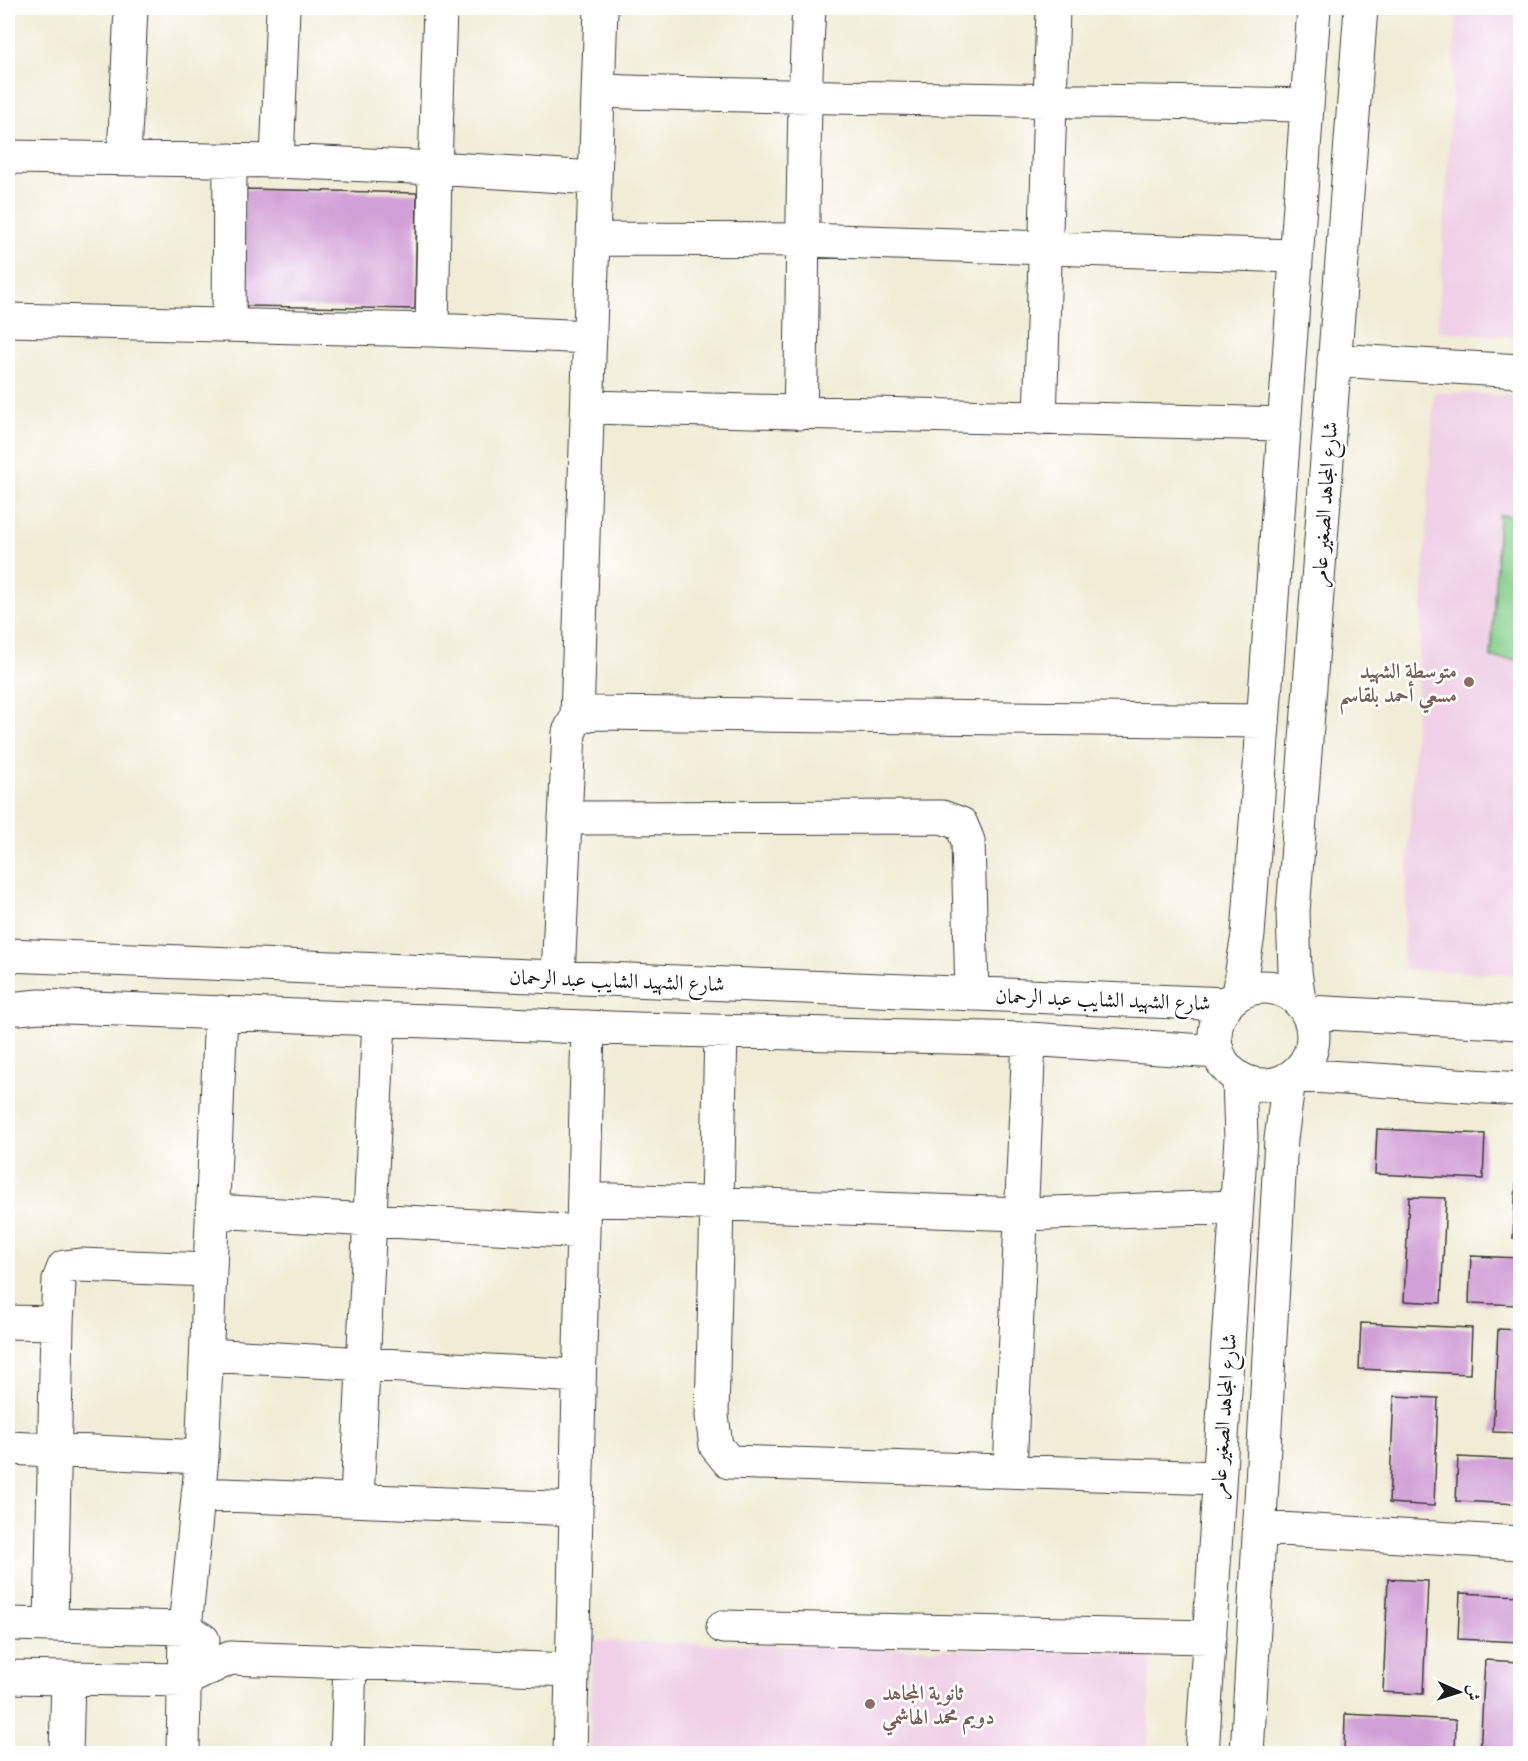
<svg xmlns="http://www.w3.org/2000/svg" width="1528" height="1761" viewBox="0 0 1528 1761" font-family="'Gentium Book Plus',Amiri,serif">
  <rect width="100%" height="100%" fill="#fff"/>
  <filter id="ink" filterUnits="userSpaceOnUse"><feTurbulence type="fractalNoise" baseFrequency=".0167" numOctaves="2"/><feDisplacementMap in="SourceGraphic" scale="12" xChannelSelector="R" yChannelSelector="G"/><feConvolveMatrix kernelMatrix="1 2 1 2 8 2 1 2 1" color-interpolation-filters="sRGB"/></filter>
  <filter id="wash" filterUnits="userSpaceOnUse"><feTurbulence type="fractalNoise" baseFrequency=".008" numOctaves="4" result="noise"/><feDisplacementMap in="SourceGraphic" scale="24" xChannelSelector="R" yChannelSelector="G"/><feGaussianBlur stdDeviation="1.35" result="paint"/><feColorMatrix in="noise" values="0 0 0 0 0 0 0 0 0 0 0 0 0 0 0 0 0 1.4 0 .05"/><feComposite in="paint" operator="in"/></filter>
  <g filter="url(#wash)">
    <rect width="100%" height="100%" fill="#f0ecd6"/>
    <!-- built -->
    <path fill="#efd0e7" d="M1457 8H1520V337L1438 331Z
      M1434 392 1520 396V975L1402 969Z
      M592 1641 1150 1654 1148 1753H590Z"/>
    <!-- green -->
    <path fill="#87d08c" stroke="#527654" stroke-width="1.5" d="M1499 515 1520 516V660L1491 658Z"/>
    <g id="blocks">
      <!-- building -->
      <path fill="#d1a0d6" d="M243 189 417 193 415 309 241 306Z
        M1519 1128H1520V1238H1513Z
        M1377 1129 1485 1134 1483 1179 1375 1174Z
        M1409 1197 1446 1198 1441 1303 1404 1301Z
        M1471 1256 1520 1258V1305L1469 1303Z
        M1361 1323 1472 1328 1470 1374 1359 1369Z
        M1498 1329 1520 1330V1433L1493 1432Z
        M1394 1396 1438 1398 1434 1506 1389 1503Z
        M1458 1457 1520 1460V1504L1456 1501Z
        M1388 1579 1428 1581 1423 1694 1383 1692Z
        M1460 1593 1520 1596V1642L1458 1639Z
        M1485 1660 1520 1662V1754H1480Z
        M1345 1714 1456 1720 1455 1754H1344Z"/>
    </g>
  </g>
  <g filter="url(#ink)">
    <use href="#blocks" fill-opacity="0" stroke="#3c3b38" stroke-width="1.5"/>
    <g fill="none" stroke-linecap="round" stroke-linejoin="round">
      <defs>
        <path id="minor" d="M601 8 593 239 805 240 1296 256
          M598 91C834 99 1071 100 1307 105
          M8 157 277 161 435 168 440 8
          M124 158 131 8
          M277 161 283 8
          M8 320 432 330 435 168 594 178
          M229 325 230 160
          M432 330 590 337
          M1334 360 1520 371
          M588 407 1284 424
          M800 413C804 278 801 142 809 8
          M1040 419 1053 8
          M577 717 593 239
          M565 818 942 817 961 824 968 841 972 994
          M8 955 1227 1004
          M558 977 569 732 577 717 595 713 1263 721
          M1215 1036a49 49 0 1 1 98 0a49 49 0 1 1-98 0Z
          M1238 994 1248 935 1314 8
          M1299 1001 1295 971 1293 912 1361 8
          M8 1009 40 1006 636 1029 1029 1039 1217 1052
          M1308 1012 1520 1023
          M721 1032 712 1416 716 1446 729 1462 1219 1478
          M1295 1075 1520 1089
          M584 1199 1021 1214 1236 1207
          M213 1211 583 1232
          M8 1322 57 1323
          M207 1355 579 1376
          M8 1448 202 1457
          M1010 1471 1029 1039
          M198 1494 576 1509
          M357 1500 379 1019
          M1262 1528 1520 1543
          M8 1624 185 1628 203 1640
          M51 1625 57 1323 59 1280 64 1267 80 1265 208 1270
          M723 1627 1210 1637
          M8 1677 185 1680 230 1658 572 1670
          M66 1754 68 1679
          M183 1754 185 1628 202 1457 221 1012
          M347 1754 350 1661
          M570 1754 588 1027
          M1202 1754 1241 1138 1239 1079
          M1247 1754 1281 1139 1289 1079"/>
      </defs>
      <!-- minor casing -->
      <use href="#minor" stroke="#3c3b38" stroke-width="35"/>
      <!-- minor -->
      <use href="#minor" stroke="#fff" stroke-width="33"/>
    </g>
  </g>
  <!-- markers -->
  <g fill="#8d6e63" stroke="#fff" stroke-width="2">
    <circle cx="1469" cy="682" r="6"/>
    <circle cx="870" cy="1704" r="6"/>
  </g>
  <g text-anchor="middle" dominant-baseline="central" stroke-width="5" stroke-linejoin="round" paint-order="stroke">
    <!-- street labels -->
    <g font-size="21" fill="#1c1c1c" stroke="#fff">
      <text transform="translate(1324 504) rotate(-86)">شارع المجاهد الصغير عامر</text>
      <text transform="translate(617 980) rotate(2)">شارع الشهيد الشايب عبد الرحمان</text>
      <text transform="translate(1103 999) rotate(2)">شارع الشهيد الشايب عبد الرحمان</text>
      <text transform="translate(1223 1416) rotate(-86)">شارع المجاهد الصغير عامر</text>
    </g>
    <!-- education labels -->
    <g font-size="21" font-weight="bold" fill="#785e54" stroke="#fff" text-anchor="end">
      <text x="1457" y="670">متوسطة الشهيد<tspan x="1457" dy="24">مسعي أحمد بلقاسم</tspan></text>
      <text x="882" y="1692" text-anchor="start">ثانوية المجاهد<tspan x="882" dy="24">دويم محمد الهاشمي</tspan></text>
    </g>
  </g>
  <!-- margin -->
  <rect width="1528" height="1761" fill="none" stroke="#fff" stroke-width="30"/>
  <!-- north arrow -->
  <g transform="translate(1459 1692) rotate(93)" stroke="#ffffff" stroke-width="4.5" paint-order="stroke">
  <path d="M0-4.5L10 22L0 15L-10 22Z" fill="#1c1c1c"/>
  <text y="-9" font-size="16" font-weight="bold" text-anchor="middle" fill="#1c1c1c">ش</text>
  </g>
</svg>
